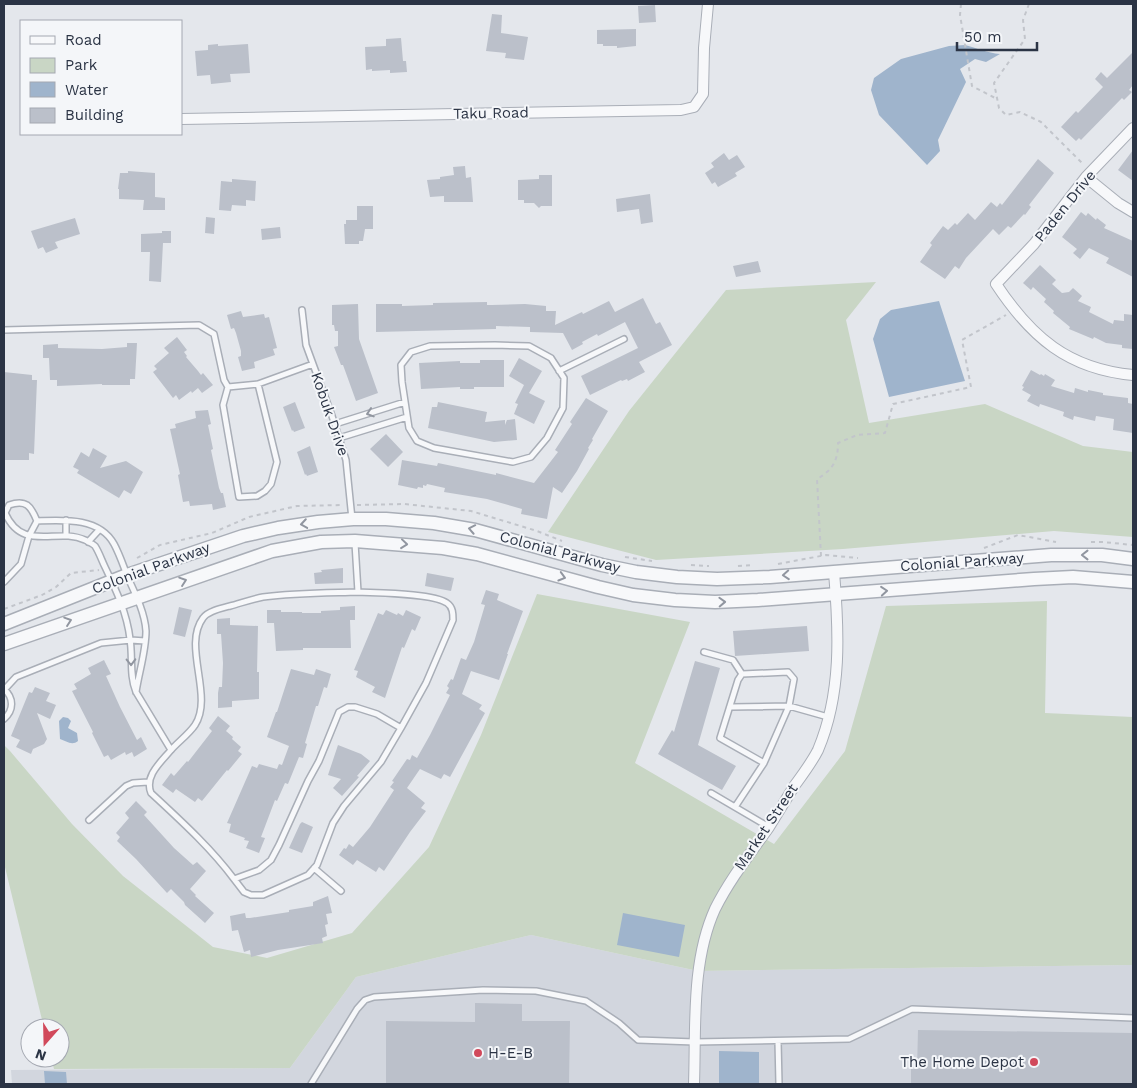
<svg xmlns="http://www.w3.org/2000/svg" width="1137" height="1088" viewBox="0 0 1137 1088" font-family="'Work Sans',sans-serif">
  <rect width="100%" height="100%" fill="#e4e7ec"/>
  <!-- built -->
  <path fill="#d2d6de" d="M531 935 698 971 1133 965V1084H12L11 1070 290 1068 356 977Z"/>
  <!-- green -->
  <path fill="#c9d6c5" d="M876 282 846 320 869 423 985 404 1083 446 1133 452V537L1054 531 843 549 656 560 548 532 629 411 726 290Z
    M537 594 690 622 635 763 774 844 845 751 886 606 1047 601 1045 713 1133 717V965L698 971 531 935 356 977 290 1068 54 1069 51 1058H60V1028H44L4 863V745L10 751 72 824 123 876 213 947 267 958 352 933 429 847 481 735Z"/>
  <!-- water -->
  <path fill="#9fb4cc" d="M965 45C977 48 987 53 1000 54L986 62 975 59 960 69 966 82 938 140 940 151 927 165 879 115 871 90 874 78 901 59 949 46Z
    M939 301 965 381 889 397 873 339 880 319 891 310Z
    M63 717 68 718 71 721 68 728 77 733 78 741C72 746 66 741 60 739L59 721Z
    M623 913 685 925 679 957 617 945Z
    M719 1051 759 1052V1084H719Z
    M44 1071 66 1072 67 1084H45Z"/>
  <!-- building -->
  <path fill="#bbc0ca" d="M655 5 656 22 639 23 638 6Z
    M492 14 502 15 501 33 528 37 524 60 505 58 506 53 486 51Z
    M636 29V46L617 48V46H603V44H597V30Z
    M401 38 403 61H406L407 72 390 73V70L372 71V69L366 70 365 47 386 46V39Z
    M218 44V46L248 44 250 73 230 74 231 82 211 84 210 75 197 76 195 51 208 50V45Z
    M1133 52V85L1129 90 1132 92 1124 100 1122 98 1081 140 1079 138 1076 141 1061 127 1076 111 1078 113 1103 87 1095 79 1101 72 1107 78Z
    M1133 150V181L1118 170Z
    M724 153 729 160 737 155 745 167 735 173 737 176 718 187 715 182 712 184 705 173 714 167 711 163Z
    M1038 159 1054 173 1029 205 1031 207 1025 215 1024 214 1011 228 1008 226 999 235 993 229 966 258 959 269 955 266 945 279 920 262 932 245 930 243 943 226 948 230 955 223 957 225 968 213 975 220 991 202 997 207 1000 203 1002 205Z
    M465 166 466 178 471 177 473 202H444V196L430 197 427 180 440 179V177L454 175 453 167Z
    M128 171 155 173V197L165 198V210H143L144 200 119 199V189H118L120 173H128Z
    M539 175H552V206H541L539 208 534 203H524V200H518V180L539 179Z
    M232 179 256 181 255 201 246 200V206L232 205 231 211 219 210 221 181 232 182Z
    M650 194 653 222 641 224 639 209 617 212 616 199Z
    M357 206H373V229H365L363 241H359V244H345L344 224H346V220H357Z
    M1081 212 1086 216 1088 213 1096 220 1097 218 1106 225 1104 228 1133 241V277L1106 263 1109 258 1089 248 1080 259 1073 253 1077 249 1062 237Z
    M206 217 215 218 214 234 205 233Z
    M75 218 80 234 55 242 58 248 46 253 43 247 38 249 31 231Z
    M280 227 281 238 262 240 261 229Z
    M162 231H171V243H163L161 282 149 281 150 252H141V234L162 233Z
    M758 261 761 272 736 277 733 266Z
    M1040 265 1056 280 1052 284 1062 293 1069 292 1073 288 1082 296 1078 301 1091 307 1089 312 1113 324 1114 320 1124 321V314L1133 315V349L1122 348V345L1106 343 1094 337 1093 339 1069 329 1070 327 1053 313 1054 311 1044 302 1046 299 1033 287 1031 290 1023 283Z
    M643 298 656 324 660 322 672 345 639 362 645 372 628 381 627 379 622 381 621 380 590 395 581 376 638 348 625 322 598 336 597 334 582 342 583 344 572 350 563 333 530 332V327L496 326V329L376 332V304H402V306L433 305V303L487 302V305H492L525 304 546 306V311H556L555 325 582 312 583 314 609 301 615 312Z
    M358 304 359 339 378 393 356 401 347 376 343 365H341L334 347 338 346V331H335L334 325H332V305Z
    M241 311 243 317 264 314 265 318 269 317 277 348 273 349 275 355 254 362 255 368 242 371 238 357 241 356V351L236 333 234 328 231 329 227 315Z
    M177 337 187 350 184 352 187 356 186 357 198 371 201 375 203 373 213 385 202 393 198 388 192 393 191 391 179 400 176 395 173 398 153 372 157 369 154 366 169 353 164 348Z
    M127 343H137L135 379H130V385H102V384L57 386V380H50L49 358H43V345L58 344V348L102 349 127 347Z
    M519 358 542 371 529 393 545 401 534 424 514 414 518 404 515 403 524 385 509 376Z
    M480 360H504V387H474V389H460V387L421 389 419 363 460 361V363H480Z
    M1031 370 1040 375 1041 374 1044 376 1045 374 1055 380 1051 386 1074 393 1075 388 1088 392V390L1103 393V395L1128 398V403L1133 404V433L1113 430 1114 419 1096 416 1095 421 1074 416 1073 420 1063 416 1064 412 1040 404 1039 407 1027 401 1031 395 1022 390 1024 387 1022 386Z
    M4 372 32 375V380H37L34 454 29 453V460H4Z
    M586 398 608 411 592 439 593 440 588 448 589 449 577 471 562 493 553 487 547 519 521 514 522 509 487 499 444 492 445 488 427 484 426 486 423 485V488L418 487 417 489 398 485 402 460 437 466 438 463 496 475V473L534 483 558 452 555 450 572 424 570 422Z
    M295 402 305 428 294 432 293 430 292 431 283 407Z
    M438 402 487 412 485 422 505 420V425L507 420 515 419 517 440 494 442 428 428 432 407H437Z
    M208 410 211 424 208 425 213 449 211 450 219 488 221 493H223L226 507 213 510 212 504 190 506 189 501 183 502 178 475 180 474 170 429 176 428 175 424 196 418 195 411Z
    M386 434 403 452 388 467 370 449Z
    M310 446 318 472 307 476 306 474 305 475 297 452Z
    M93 448 107 456 100 468 126 461 143 472 131 494 124 490 119 498 77 473 79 470 73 467 81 452 89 457Z
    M343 568V583L315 584 314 573 322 572 321 570Z
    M427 573 454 578 451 591 425 586Z
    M486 590 499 594 497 600 523 611 507 654H508L499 680 471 671 462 694 482 705 479 709 485 713 450 777 444 774 441 779 420 769 407 788 425 803 421 808 426 811 410 832 384 871 379 867 376 872 357 860 353 865 339 855 344 848 346 849 349 844 353 847 370 827 394 790 390 787 394 782 392 781 407 759 410 760 412 755 417 758 430 735 450 695 446 693 449 688 447 686 451 679 453 680 461 658 466 660 474 642 485 605 481 604Z
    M355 606V620H350L351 648H303V650L276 651 274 623H267V610H281V612H302V613H321V611L340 610V607Z
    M179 607 192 610 185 637 173 634Z
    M386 610 397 615 398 613 403 616 406 610 421 617 415 631 412 629 404 648 402 647 385 698 372 692 375 687 356 677 358 671 354 670 378 613 383 615Z
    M230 618V625L258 626 257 672H259V699L232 701V707L218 708V693L219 687H222L223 663 221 634H217V619Z
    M807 626 809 651 735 656 733 631Z
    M104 660 111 674 106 676 120 707 137 740 141 737 147 749 134 757 132 752 126 755 125 752 111 760 108 755 104 757 92 733 93 732 72 691 77 689 74 684 91 674 88 668Z
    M695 661 720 668 698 745 736 766 722 790 658 754 672 730 674 732Z
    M291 669 314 675 316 669 331 674 327 688 324 687 318 706H316L305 743 307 744 303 758 299 757 288 784 285 783 277 801 275 800 261 837 265 838 259 853 246 848 249 841 244 840 245 838 229 832 231 824 227 823 252 766 257 768 259 764 277 769 279 764 282 765 289 746 267 737 276 712H277Z
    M35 687 50 693 46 701 56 705 50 719 37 713 47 739 44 744 33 749 31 754 16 747 20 740 11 736 29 692 32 693Z
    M218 716 230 726 226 731 233 737 232 739 241 747 238 751 242 754 228 771 227 770 202 801 198 798 195 802 176 789 173 793 162 785 171 773 174 776 187 761 188 762 212 731 209 728Z
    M338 745 361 754 370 761 357 776 359 777 342 796 333 788 341 779 328 775Z
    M136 801 147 812 144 815 174 848 193 865 197 862 206 871 190 889 196 895 195 896 214 913 205 923 185 905 184 902 171 889 167 893 136 859 117 841 120 837 116 833 129 818 125 813Z
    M302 822 313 827 302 853 289 848 300 824Z
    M328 896 332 913 326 914 328 924 325 925 327 936 322 938 323 943 278 950 251 957 250 950 244 952 238 930 232 931 230 916 245 913 246 918H250L289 912V910L313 906V902Z
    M475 1003 522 1004V1021H570L569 1084H386V1021L475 1022Z
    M918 1030 1133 1033V1084H911V1069H917Z"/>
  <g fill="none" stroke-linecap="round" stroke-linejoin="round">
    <defs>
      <path id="service" d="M302 310 306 345 332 416 346 460 352 519
        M4 330 199 325 214 334 224 380 228 387
        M495 345 529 346 551 358 564 378 563 408 547 438 531 457 513 462 434 448 417 441 409 428 402 382 401 365 411 352 430 346Z
        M559 371 624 339
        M258 384 277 462 271 484 265 491 257 496 239 497 223 405 228 387Z
        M258 384 313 364
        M335 424 405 402
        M339 438 407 417
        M66 536V520
        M88 542 99 530
        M355 543 358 592C377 593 433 593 447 603 453 607 453 614 453 620L426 683 401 728
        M4 582 21 564 29 536 37 521
        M704 652 733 660 742 674
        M4 689C14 698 14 710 4 719
        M4 690 16 677 101 643 131 640 145 641
        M136 692C139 672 146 651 146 631 145 614 136 595 129 580 124 568 120 555 114 544 99 517 63 520 37 521 31 506 26 499 9 505L5 513C23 553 56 527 85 540 89 542 93 544 95 546 99 552 102 561 105 567 116 590 127 613 130 639 133 657 129 675 136 692L171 750C161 762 144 776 151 793 180 820 210 847 234 879L259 870 271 860 279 845 308 781 319 761 339 712 348 707H355L377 714 401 728 381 762 344 806 333 823 317 865 308 875 263 895H251L244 892 234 879
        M731 707 789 706 828 717
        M171 750C178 742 189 734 195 725 214 696 182 646 203 618 208 611 222 608 230 606 241 603 252 599 263 597 295 593 327 593 358 592
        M711 793 769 827
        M735 807 764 763 789 706 794 679 788 672 742 674 738 680 720 738 764 763
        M89 820 126 786 133 783 148 782
        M314 868 341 891
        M778 1041 779 1084
        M311 1084 357 1009 365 1000 374 997 483 990 536 991 586 1001 619 1023 638 1040 695 1042 849 1039 912 1009 1133 1018"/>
      <path id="minor" d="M181 119 681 110 694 107 703 94 704 48 708 4
        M1133 128 1086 177 1034 244 996 284C1031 337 1068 369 1133 375
        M1086 177 1118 203 1133 212
        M694 1084C696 1027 691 962 715 909 730 879 750 854 769 827 778 813 786 799 795 785 803 774 812 762 818 750 842 693 839 632 834 572"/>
      <path id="tertiary" d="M4 624 127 575 243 536 278 528 318 522 353 519H386L434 523 475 530 602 565 636 572 677 577 717 579 770 577 1051 555H1102L1133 559
        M4 644 272 551 321 542 355 541 443 548 477 554 598 587 633 595 675 600 715 602 758 600 1034 579 1073 577 1133 582"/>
    </defs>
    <!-- service casing -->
    <use href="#service" stroke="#a9aeb7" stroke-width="8"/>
    <!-- minor casing -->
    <use href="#minor" stroke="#a9aeb7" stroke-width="12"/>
    <!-- tertiary casing -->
    <use href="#tertiary" stroke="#a9aeb7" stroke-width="15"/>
    <!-- path -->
    <path stroke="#c2c5cb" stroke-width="2" stroke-dasharray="4 4" stroke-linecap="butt" d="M961 4 960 15 972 86 997 99
      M1029 4 1023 20 1025 39 994 83 999 108 1006 115 1020 112 1041 122 1084 165
      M357 505 404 504 471 511 537 531 562 541
      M1091 542H1103L1133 545
      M984 548 1018 535 1056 542
      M821 556 817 479C833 470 838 460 838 443L857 435 885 433 893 404 971 387 962 340 1006 315
      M625 557 652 561
      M137 558 160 545 212 533 249 517 297 506 342 505
      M778 564 826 555 858 558
      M691 565 709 566
      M738 566 754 565
      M4 609 42 595 56 587 71 573 99 570"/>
    <!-- service -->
    <use href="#service" stroke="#f7f8fa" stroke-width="5"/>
    <!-- minor -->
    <use href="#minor" stroke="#f7f8fa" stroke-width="10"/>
    <!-- tertiary -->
    <use href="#tertiary" stroke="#f7f8fa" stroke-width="12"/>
  </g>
  <!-- one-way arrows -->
  <defs><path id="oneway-chevron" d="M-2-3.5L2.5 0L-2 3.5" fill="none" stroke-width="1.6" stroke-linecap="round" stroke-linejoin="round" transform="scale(1.25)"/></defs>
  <g stroke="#9196a0">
    <use href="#oneway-chevron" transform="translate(370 413) rotate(162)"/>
    <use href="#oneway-chevron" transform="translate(304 524) rotate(171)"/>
    <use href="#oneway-chevron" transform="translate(472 529) rotate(-169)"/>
    <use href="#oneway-chevron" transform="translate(404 544) rotate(6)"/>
    <use href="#oneway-chevron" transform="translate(1085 555) rotate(-180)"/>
    <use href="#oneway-chevron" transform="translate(786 575) rotate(176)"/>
    <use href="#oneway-chevron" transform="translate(562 577) rotate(16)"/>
    <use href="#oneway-chevron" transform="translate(183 581) rotate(-19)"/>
    <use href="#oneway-chevron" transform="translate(884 591) rotate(-5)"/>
    <use href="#oneway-chevron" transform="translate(722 602) rotate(-2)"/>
    <use href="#oneway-chevron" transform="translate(68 621) rotate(-19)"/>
    <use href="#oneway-chevron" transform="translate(131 662) rotate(89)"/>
  </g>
  <!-- markers -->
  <g fill="#d1495b" stroke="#f4f6f9" stroke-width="2">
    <circle cx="478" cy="1053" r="5"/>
    <circle cx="1034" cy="1062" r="5"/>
  </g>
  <g text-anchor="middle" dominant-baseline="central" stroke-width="4" stroke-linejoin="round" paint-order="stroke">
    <!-- street labels -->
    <g font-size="15" fill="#2b3445" stroke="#f4f6f9">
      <text transform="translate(491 113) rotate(-1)">Taku Road</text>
      <text transform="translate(1065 206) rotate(-51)">Paden Drive</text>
      <text transform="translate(330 414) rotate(71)">Kobuk Drive</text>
      <text transform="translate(560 552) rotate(15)">Colonial Parkway</text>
      <text transform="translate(962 562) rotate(-4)">Colonial Parkway</text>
      <text transform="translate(151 568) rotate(-20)">Colonial Parkway</text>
      <text transform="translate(766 827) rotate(-56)">Market Street</text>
    </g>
    <!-- poi labels -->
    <g font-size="15" fill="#2b3445" stroke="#f4f6f9" text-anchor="start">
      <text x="488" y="1053">H-E-B</text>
      <text x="1024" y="1062" text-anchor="end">The Home Depot</text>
    </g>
  </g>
  <!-- border -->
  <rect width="1137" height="1088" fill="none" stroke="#2b3445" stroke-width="10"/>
  <!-- legend -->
  <rect x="20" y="20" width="162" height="115" fill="#f4f6f9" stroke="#a4a8b1"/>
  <rect x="30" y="36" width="25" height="8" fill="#f7f8fa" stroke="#a4a8b1"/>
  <text x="65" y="45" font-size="15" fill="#2b3445">Road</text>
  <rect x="30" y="58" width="25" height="15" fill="#c9d6c5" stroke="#a4a8b1"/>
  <text x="65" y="70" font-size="15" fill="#2b3445">Park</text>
  <rect x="30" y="82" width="25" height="15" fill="#9fb4cc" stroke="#a4a8b1"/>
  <text x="65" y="95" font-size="15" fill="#2b3445">Water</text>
  <rect x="30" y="108" width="25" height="15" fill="#bbc0ca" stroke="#a4a8b1"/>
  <text x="65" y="120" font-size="15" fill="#2b3445">Building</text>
  <!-- north arrow -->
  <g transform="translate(45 1043) rotate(200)"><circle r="24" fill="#f4f6f9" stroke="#a4a8b1"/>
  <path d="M0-4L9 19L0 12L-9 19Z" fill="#d1495b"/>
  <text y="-8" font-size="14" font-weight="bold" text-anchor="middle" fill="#2b3445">N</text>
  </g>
  <!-- scale -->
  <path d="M957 42v8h80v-8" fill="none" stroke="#2b3445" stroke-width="2.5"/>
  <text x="964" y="42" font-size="15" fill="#2b3445" stroke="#f4f6f9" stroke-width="4" paint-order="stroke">50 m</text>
</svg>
